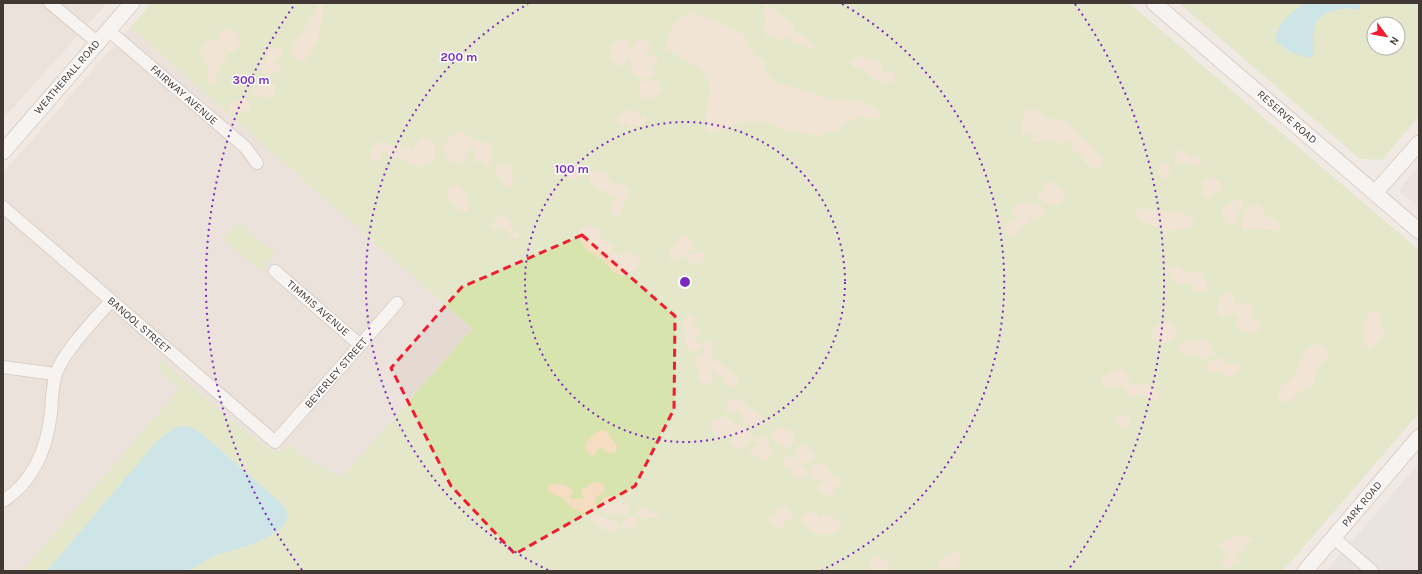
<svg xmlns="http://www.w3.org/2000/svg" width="1422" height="574" viewBox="0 0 1422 574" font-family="Karla,sans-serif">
  <rect width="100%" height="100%" fill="#f1eae4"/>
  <!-- residential -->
  <path fill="#e5dad2" d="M3 3H107L3 119Z
    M130 27 472 329 341 478 302 456 289 443 280 451 273 452 229 418 180 389 22 571H3V173Z"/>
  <!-- industrial -->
  <path fill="#e3dcd9" d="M1419 166V208L1400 192V188Z
    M1419 463V571H1326L1352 541Z"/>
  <!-- green -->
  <path fill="#d8e4ae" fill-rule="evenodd" d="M151 3H1129L1419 250V413L1283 571H22L179 389 160 371 159 364 162 361 229 418 273 452 280 451 289 443 302 456 341 478 472 329 130 27Z
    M1179 3H1419V116L1382 160 1360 159ZM1374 24H1398V48H1374Z
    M238 222 276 253 261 271 223 240Z"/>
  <!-- sand -->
  <path fill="#f4ddc0" d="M317 3H324L318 42 304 61 298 62 291 53 293 43 302 34 308 23 317 7Z
    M766 4 794 26 793 29 795 32C804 34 807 41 814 46L811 48 792 41 791 38 789 36 783 41 767 36 763 31C763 26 765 23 766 18 767 13 763 10 764 5Z
    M693 12 717 22 745 36 753 53 764 61 766 73 775 82 838 101 856 100 869 105 879 111 881 119H870L860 116 837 130 820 136 786 130 775 125 760 121 740 122 719 131 707 132 705 115 711 91 709 81 699 67H695C690 61 673 53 665 48 671 29 674 19 693 12Z
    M222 29C238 29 247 41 232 53L224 49 222 50 228 56C226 60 222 62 220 66 217 73 217 79 213 85L207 82C211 65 208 68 200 54L202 48 206 42 217 40Z
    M628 39 629 46 627 49H632L636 42 639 40 646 41 651 44 650 49 644 55 646 57 654 54 657 58V64L652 66V68L657 71C656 77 644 82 638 77 632 72 631 66 629 59L626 58 624 67 617 64 611 60 610 48C614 42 620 40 628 39Z
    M273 47 279 48 283 50 280 57 276 59 274 62 275 64H280L282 67C274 78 262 78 258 64L260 61 265 62 267 59 266 54 268 49Z
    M862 57 879 62V64L882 66 881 72 883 73 889 71 894 74 895 78 894 81 887 84 878 81 863 69 853 67 851 64 852 60Z
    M656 80 660 86 661 90C657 96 651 100 644 99 639 94 638 90 639 84L643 81Z
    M259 81 267 84H272L276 86C274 102 264 100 253 93 252 86 254 84 259 81Z
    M242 98C248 100 250 103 250 109L248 111 242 110 239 112 235 113 230 109 229 105Z
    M629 109 639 113 640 118H642V115L646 118 643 126 640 127 634 124 632 125 634 127 631 131 629 129V125L627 123 622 127C617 124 617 121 618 116Z
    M1031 109 1038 111 1047 118 1067 121 1079 132 1080 136 1089 142 1093 149 1103 157 1102 166 1098 169C1091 168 1083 163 1082 156L1071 147V138L1067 143 1065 144 1046 140 1037 143 1032 141 1034 134 1033 133 1024 135 1021 133 1023 118 1025 111Z
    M461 132 478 141 491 144C494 152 494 159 488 165L484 164 483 160 476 163 474 158 475 148 471 147 463 162C449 167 438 153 448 140 452 136 456 134 461 132Z
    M422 137 429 138 435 145V157L431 163 418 167 382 151V160L374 162 369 156C372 148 375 143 384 141L388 145 399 146 415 151 414 145Z
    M1178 150 1184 151 1190 157H1199L1202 160 1201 163 1196 166C1193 165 1190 162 1187 162 1184 161 1180 166 1176 166L1174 164 1176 153Z
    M1165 162 1170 163 1168 171 1172 175 1170 178 1161 177 1158 173 1160 165Z
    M505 164 511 167 512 173 510 177 513 179V184L509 188 498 176 496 169 499 165Z
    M575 166 580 168 583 172C580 180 572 183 566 175L567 171 571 167Z
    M596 170 606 173 611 183C626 185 634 187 624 203 621 207 623 211 620 215H613L609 203 614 201 617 198 607 195 608 192C601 188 596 189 590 182L589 174 591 171Z
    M1212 178C1218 179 1221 182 1223 187L1221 191 1217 192 1214 190 1212 196C1199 200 1201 186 1206 179Z
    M1050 182C1056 184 1059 188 1064 191L1065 194 1060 203C1057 204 1054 206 1050 205 1044 203 1036 197 1037 191L1039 190 1044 192C1045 186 1043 183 1050 182Z
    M453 185H458L463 189 468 198V203H470L469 209 466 212C455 210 447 200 448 189Z
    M1236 200H1241L1244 203 1237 215V222C1226 228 1222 218 1223 209Z
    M1024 201 1028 205C1033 203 1040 206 1044 209L1045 213 1039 219 1027 217 1031 224 1022 226 1018 234C1012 236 1009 236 1005 231L1004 227 1006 223 1013 221 1015 222 1019 216 1013 215 1012 213 1014 206Z
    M1255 204 1260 205 1265 215 1280 224 1281 228 1277 232C1266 229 1256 228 1243 230L1241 225 1245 212 1250 207 1253 208Z
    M1140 207C1146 208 1151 211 1158 212 1163 214 1168 211 1173 212 1181 212 1191 215 1196 221L1191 228 1167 231 1145 223 1135 216 1136 212Z
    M504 214 511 223 512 229 520 235 517 239 513 238 508 236 509 232 501 226 498 228 500 231 492 228C493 220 496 217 504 214Z
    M588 225 599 230 600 233 598 238 606 241 614 247 610 252 620 254 624 259 625 258 624 253 627 251C652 257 634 279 619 275 612 273 607 263 601 259 593 254 584 250 580 241 576 233 581 228 588 225Z
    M684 236 690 240 695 248 692 251 688 250V253L690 254 700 252 703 253 704 257 701 264C690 265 689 261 682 254L679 260 671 261C666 252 675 244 680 237Z
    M1176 266 1180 268 1185 273 1196 271 1201 273 1207 283V289C1202 292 1198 293 1193 290L1192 286 1194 284 1192 282 1182 285C1173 282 1169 278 1168 268Z
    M1224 293 1232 294 1234 296V302L1236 304C1240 302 1249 303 1253 306L1254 309 1249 315 1253 319 1259 321C1260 327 1260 331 1255 334 1247 333 1241 331 1236 324L1239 315 1236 313 1224 317 1217 313C1217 305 1217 298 1224 293Z
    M1373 310 1377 311 1381 315V328L1385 334 1384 338 1370 348 1366 347C1362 332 1361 321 1373 310Z
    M689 314 693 315 695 319 691 327H695L701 332 699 337 695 335 694 338 695 341 703 344 699 350 695 352C678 346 690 339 682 328L683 321Z
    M1166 321 1171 322 1176 332C1174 347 1162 344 1152 339L1151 334C1155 327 1158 323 1166 321Z
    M1206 339C1211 342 1214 347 1214 354L1211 356 1209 355 1207 359H1201L1198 356H1190L1177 349V346C1186 340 1196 341 1206 339Z
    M708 340 714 342 710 361H719L722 365 737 375 738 381 734 387 724 384 723 380 717 374 713 368 710 373 714 379 711 383H703L700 380 698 374 701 373 698 370 695 359 696 356 702 354C705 349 703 343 708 340Z
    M1317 343C1324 345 1327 347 1329 354 1326 361 1320 365 1316 372 1314 376 1315 383 1312 387 1309 390 1304 390 1300 392 1293 397 1288 405 1279 400 1276 384 1291 382 1296 373 1298 370 1298 366 1299 364 1302 353 1307 348 1317 343Z
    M1219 358 1223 359 1225 361 1224 366 1232 363 1238 365 1240 369 1237 373 1231 376H1224L1219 372 1208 371 1206 368 1208 363Z
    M1120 369 1126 370C1128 377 1128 382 1136 386L1146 383C1152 386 1153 390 1158 392L1159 398 1158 400 1152 401 1144 394 1134 397C1129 395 1126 393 1125 387 1117 383 1110 391 1102 386V379L1113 371Z
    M738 398 751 410 756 411 761 417 760 423 756 427C746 426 740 421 740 411L737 410 734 415 727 412 725 409 730 399Z
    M1122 414C1127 416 1130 417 1130 422L1126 429 1115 424 1114 421 1117 416Z
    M724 417 732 421 733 424C741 424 747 428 752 434 751 453 732 452 730 440L736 435 735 433C732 435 729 437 726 438 718 440 711 431 710 424L713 420Z
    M781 428C787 430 796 433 794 441 793 443 792 445 790 446 782 450 771 440 772 432L776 429Z
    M603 430C610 432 613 440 617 446L616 452 609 454 602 448 598 449 595 455 592 456C577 447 592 433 603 430Z
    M761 436C766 437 769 440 770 445L767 448 772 451 773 453C768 463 758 459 751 453L750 450 755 444 759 447 760 445 755 441V439Z
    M801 445C810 445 811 448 816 455L815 459 807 463 804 461 802 462V465L808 470 807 477 804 479H797L789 474 793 468 792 467 787 471 782 465 784 459 795 455 796 448Z
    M819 463 827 466 831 475C838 478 842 478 840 486H834L836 490 833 494 825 495 819 492 817 487 818 485 823 483V480H820L815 482 811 479 812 466 815 464Z
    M597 482 602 484 605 488C603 496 597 494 595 499 595 502 597 506 596 509 592 517 578 511 573 508 568 506 566 500 562 498 556 494 544 495 549 485 557 482 569 485 574 491L570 496 571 499H582L584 496 582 495V490L591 483Z
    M608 496H612L614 497 611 501V504L613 506 618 500C624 499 627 501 630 507L627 514 624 515 615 512 610 515 603 512 600 505 603 498Z
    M782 505H785L787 510 793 513V516L789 521 784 519 783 521 785 524 783 527C776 529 771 525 767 519L768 517 776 514V509Z
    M642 507 658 515 659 517 658 519 648 517 642 521 637 510 638 508Z
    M596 513 605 518 615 521 618 525 615 531C606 534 594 524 591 517L592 515Z
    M807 513C815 512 817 515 821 521H822V516C830 513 836 518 840 524L839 529C825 541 811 533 802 521L803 515Z
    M633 516 636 518 637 521 634 527H628L625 531 621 527C622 522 628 517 633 516Z
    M1238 535 1253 539 1252 542 1249 541 1248 542 1249 547 1245 546 1244 548 1246 552 1237 551 1236 554 1240 561 1238 563H1234L1226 569 1222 564 1221 561 1227 554V553L1219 546 1223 541Z
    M955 551 958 552C964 563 958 563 954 571H947L948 568 947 567 941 570 937 567C940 557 946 555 955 551Z
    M879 557C885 558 887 561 889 566L888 571H870L871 561 874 558Z"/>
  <!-- water -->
  <path fill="#a2dfec" d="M1305 3H1361L1359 10C1354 9 1348 8 1343 9 1332 10 1315 16 1314 29 1313 37 1315 45 1314 54L1308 58C1295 54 1284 50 1275 40 1280 20 1290 14 1305 3Z
    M184 426 192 428 201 433 283 505C305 534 229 551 214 556 205 560 196 568 187 571 180 573 159 571 150 571 116 571 81 571 47 571L157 441 173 429Z"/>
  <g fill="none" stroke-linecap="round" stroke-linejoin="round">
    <defs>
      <path id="minor" d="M50 3 97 42
        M108 30 245 147 257 163
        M3 207 275 442 397 303
        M275 271 360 345
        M3 367 55 374
        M3 501C34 481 47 448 51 413 52 400 52 386 56 374 63 352 95 319 111 301
        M1334 538 1372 571"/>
      <path id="tertiary" d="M1154 3 1419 231
        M3 152 132 3
        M1375 193 1419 143
        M1305 571 1419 437"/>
    </defs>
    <!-- minor casing -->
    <use href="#minor" stroke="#bfb2aa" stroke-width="14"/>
    <!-- tertiary casing -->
    <use href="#tertiary" stroke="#bfb2aa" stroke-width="17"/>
    <!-- minor -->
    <use href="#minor" stroke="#fff" stroke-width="12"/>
    <!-- tertiary -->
    <use href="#tertiary" stroke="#fff" stroke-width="15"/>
  </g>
  <!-- marked area -->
  <path d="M0 0H1422V574H0ZM582 235 675 316 674 409 635 486 515 554 451 486 391 368 462 287Z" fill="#f1eae4" fill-opacity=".55" fill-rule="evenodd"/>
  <path fill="none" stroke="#ef1d30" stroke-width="3" stroke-dasharray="8 5" stroke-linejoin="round" d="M582 235 675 316 674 409 635 486 515 554 451 486 391 368 462 287Z"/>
  <!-- distance rings -->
  <g fill="none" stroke="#7b2cbf" stroke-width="2" stroke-dasharray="2 4">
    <circle cx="685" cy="282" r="160"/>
    <path d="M548 570A319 319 0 0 1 528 4M842 4A319 319 0 0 1 822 570"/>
    <path d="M302 570A479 479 0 0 1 295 4M1075 4A479 479 0 0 1 1068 570"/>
  </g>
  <g text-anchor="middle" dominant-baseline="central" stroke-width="3" stroke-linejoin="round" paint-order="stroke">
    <!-- street labels -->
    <g font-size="11" fill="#433934" stroke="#fff">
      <text transform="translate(67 77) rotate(-49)">WEATHERALL ROAD</text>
      <text transform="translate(184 95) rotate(41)">FAIRWAY AVENUE</text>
      <text transform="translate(1287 117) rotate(41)">RESERVE ROAD</text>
      <text transform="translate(318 308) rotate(41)">TIMMIS AVENUE</text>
      <text transform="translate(139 325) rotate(41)">BANOOL STREET</text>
      <text transform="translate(336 373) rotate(-49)">BEVERLEY STREET</text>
      <text transform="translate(1362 504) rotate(-50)">PARK ROAD</text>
    </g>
  </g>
  <circle cx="685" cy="282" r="6" fill="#7b2cbf" stroke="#fff" stroke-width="2"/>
  <g font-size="12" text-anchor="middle" font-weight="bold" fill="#7b2cbf" stroke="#fff" stroke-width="3" stroke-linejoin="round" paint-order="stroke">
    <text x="459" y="61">200 m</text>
    <text x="251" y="84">300 m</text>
    <text x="572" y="173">100 m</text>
  </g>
  <!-- border -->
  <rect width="1422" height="574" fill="none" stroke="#433934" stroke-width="8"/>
  <!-- north arrow -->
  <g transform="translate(1386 36) rotate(122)"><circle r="19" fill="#ffffff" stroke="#b4b0ae"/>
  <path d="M0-3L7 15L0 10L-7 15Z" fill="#ef1d30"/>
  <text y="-6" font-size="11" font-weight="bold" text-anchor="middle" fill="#433934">N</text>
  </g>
</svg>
